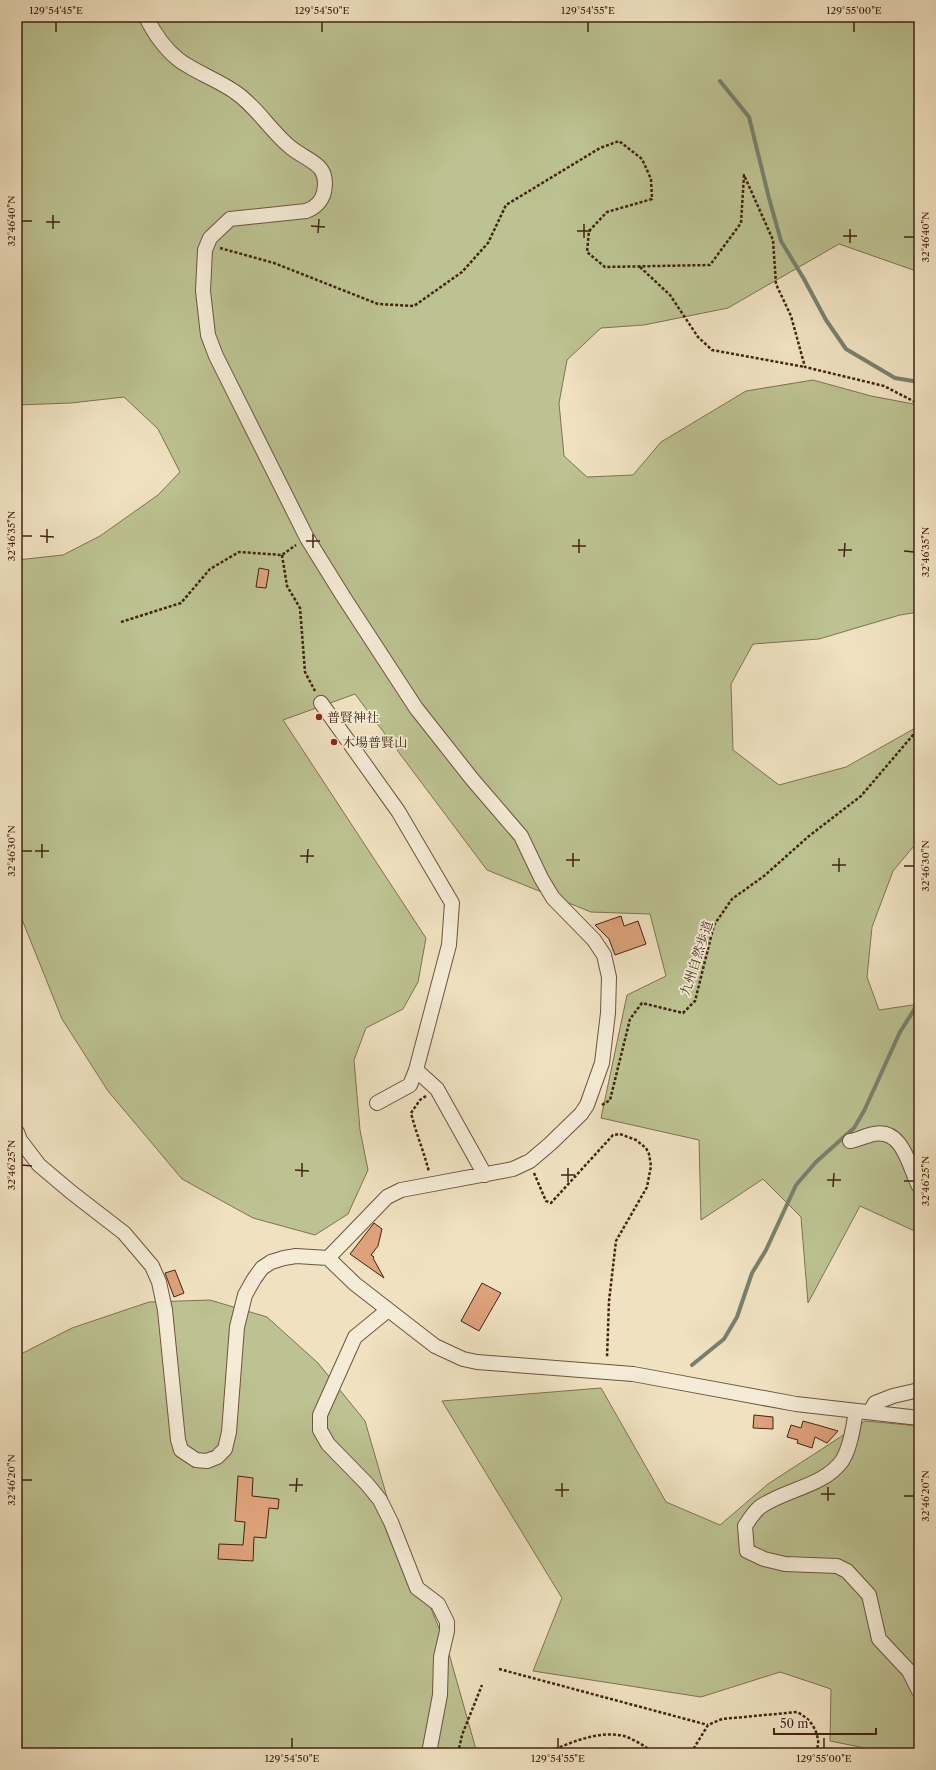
<svg xmlns="http://www.w3.org/2000/svg" width="936" height="1770" viewBox="0 0 936 1770" font-family="'Libre Caslon Text','Noto Serif JP',serif">
  <rect width="100%" height="100%" fill="#f0e2c1"/>
  <filter id="stains"><feTurbulence type="fractalNoise" baseFrequency=".005" numOctaves="4"/><feColorMatrix values="0 0 0 0 .2 0 0 0 0 .09 0 0 0 0 .02 0 0 0 .5 -.17"/></filter>
  <radialGradient id="worn" r=".72"><stop offset=".6" stop-color="#630" stop-opacity="0"/><stop offset="1" stop-color="#630" stop-opacity=".3"/></radialGradient>
  <!-- green -->
  <path fill="#bcc291" stroke="#807252" d="M17 17H919V272L839 244 728 308 644 325 601 328 567 360 559 403 564 456 587 477 633 475 661 442 746 391 813 380 871 396 919 405V612L900 615 819 639 753 644 731 684 733 750 779 785 846 767 919 726V840L893 871 872 927 867 977 879 1010 919 1004V1233L860 1206 808 1303 801 1217 763 1179 701 1220 699 1140 601 1118 627 995 666 976 650 914 591 912 487 870 355 694 283 720 426 938 418 982 403 1009 366 1028 354 1060 360 1130 368 1170 348 1214 315 1235 253 1218 182 1179 108 1091 62 1019 17 907V560L63 555 100 536 158 495 180 472 158 429 124 397 71 403 17 405Z
    M210 1300 267 1317 318 1363 365 1421 391 1511 448 1650 477 1753H17V1356L72 1328 149 1302Z
    M601 1388 666 1502 720 1525 768 1484 865 1421 919 1426V1753H890L830 1741 831 1689 780 1672 701 1697 533 1671 562 1598 442 1401Z"/>
  <g fill="none" stroke-linecap="round" stroke-linejoin="round">
    <!-- stream -->
    <path stroke="#78816f" stroke-width="4" d="M720 81 749 117 769 198 781 241 804 279 826 320 846 349 895 378 919 382
      M692 1365 724 1339 737 1317 752 1273 766 1250 796 1185 816 1162 854 1128 864 1111 900 1032 919 1002"/>
  </g>
  <!-- building -->
  <path fill="#dea27a" stroke="#442312" d="M259 568 269 570 266 588 256 587Z
    M621 916 624 926 638 921 646 944 615 955 609 939 595 925Z
    M374 1223 382 1229 378 1246 371 1255 374 1257 373 1258 384 1278 350 1254Z
    M175 1270 184 1293 174 1297 165 1273Z
    M482 1283 501 1293 479 1331 461 1321Z
    M754 1415 773 1417V1429L753 1428Z
    M803 1421 821 1426 838 1431 827 1443 815 1437 812 1448 797 1443 798 1440 787 1437 791 1425 801 1428Z
    M238 1476 253 1478 252 1496 279 1499 278 1509 269 1508 266 1538 254 1537 253 1561 218 1559 219 1544 243 1545 245 1522 235 1521Z"/>
  <g fill="none" stroke-linecap="round" stroke-linejoin="round">
    <defs>
      <path id="minor" d="M146 17C154 33 165 49 179 60 197 73 218 80 235 92 256 106 270 130 289 146 307 162 330 162 324 192 322 201 315 208 306 211L230 219 210 238 205 250 203 291 208 335 216 356 307 538 343 596 416 708 472 779 521 836 541 878 553 898 594 940 604 955 609 977 608 1013 602 1063 587 1105 581 1114 550 1144 530 1161 513 1169 401 1190 387 1197 328 1258
        M321 703 398 811 452 903 449 945 416 1070 437 1089 485 1175
        M377 1103 410 1085 416 1070
        M17 1132 20 1140 39 1165 71 1192 124 1233 152 1266 159 1282 165 1310 178 1440 181 1450 196 1460 207 1461 217 1457 225 1449 229 1432 237 1327 245 1295 254 1279 262 1268 271 1262 284 1258 296 1256 328 1258 355 1284 435 1346 463 1359 477 1362 633 1374 796 1404 919 1418
        M850 1141C859 1140 866 1135 874 1134 903 1128 909 1167 919 1186
        M388 1310 355 1337 320 1415V1430L328 1444 367 1484 380 1500 391 1522 417 1588 438 1604 447 1622V1631L441 1657 440 1695 429 1753
        M856 1411C853 1427 851 1446 842 1461 823 1487 785 1489 760 1507 754 1512 749 1520 745 1526L747 1551 764 1559 785 1564 837 1566 847 1571 869 1595 879 1639 909 1671 919 1691
        M870 1412 875 1403 893 1396 919 1390"/>
    </defs>
    <!-- minor casing -->
    <use href="#minor" stroke="#6f533e" stroke-width="16"/>
    <!-- path -->
    <path stroke="#442312" stroke-width="2.5" stroke-dasharray="3 2" stroke-linecap="butt" d="M220 248 274 263 378 304 414 306 462 272 488 243 506 205 600 148 619 141 642 159 651 179 652 199 607 212 589 231 587 252 605 267 710 265 741 223 744 175 773 240 776 284 791 316 805 367 884 386 919 404
      M640 267 670 295 698 337 712 350 805 367
      M282 555 287 586 300 608 305 672 315 691
      M121 622 181 603 210 569 239 552 282 555 296 545
      M426 1096 420 1100 411 1113C416 1133 424 1152 429 1172
      M602 1105 610 1100 630 1019 642 1003 683 1013 695 1001 714 925 732 899 764 876 809 836 861 796 919 728
      M534 1173 546 1201 551 1203 613 1135 620 1134 636 1140 646 1148 649 1154 651 1166 647 1187 616 1241 609 1301 607 1358
      M499 1669 708 1725
      M458 1753 462 1735 482 1685
      M546 1753C570 1743 597 1730 624 1736 634 1739 646 1747 654 1753
      M691 1753 708 1725 722 1719 797 1712C809 1718 816 1727 818 1740 819 1745 816 1748 818 1753"/>
    <!-- minor -->
    <use href="#minor" stroke="#f5ecd7" stroke-width="14"/>
  </g>
  <!-- ticks -->
  <path fill="none" stroke="#442312" stroke-width="1.5" d="M56 32V22M322 32V22M588 32V22M854 32V22M22 221H32M46 222H60M311 226 325 227M53 229V215M577 231H591M318 233 319 219M843 236H857M904 237H914M584 238V224M850 243V229M22 536H32M40 536 54 537M306 541H320M47 543V529M572 546H586M313 548V534M838 550H852M904 551 914 552M579 553V539M844 557 845 543M22 851H32M35 851H49M300 856H314M42 858V844M566 860H580M307 863 308 849M832 865H846M904 866H914M573 867V853M839 872V858M22 1165 32 1166M295 1170 309 1171M561 1175H575M302 1177V1163M827 1180H841M904 1181H914M568 1182V1168M833 1187 834 1173M22 1480H32M289 1485H303M555 1490H569M296 1492 297 1478M821 1494H835M904 1496H914M562 1497V1483M828 1501V1487M292 1748V1738M558 1748V1738M824 1748V1738"/>
  <!-- markers -->
  <g fill="#8f2418" stroke="#f5ecd7" stroke-width="1.5">
    <circle cx="319" cy="717" r="4"/>
    <circle cx="334" cy="742" r="4"/>
  </g>
  <g text-anchor="middle" dominant-baseline="central" stroke-width="3.5" stroke-linejoin="round" paint-order="stroke">
    <!-- poi labels -->
    <g font-size="13" fill="#442312" stroke="#f5ecd7" text-anchor="start">
      <text x="327" y="717">普賢神社</text>
      <text x="342" y="742">木場普賢山</text>
    </g>
    <!-- street labels -->
    <g font-size="13" fill="#442312" stroke="#f5ecd7">
      <text transform="translate(696 958) rotate(-72)">九州自然歩道</text>
    </g>
  </g>
  <!-- margin -->
  <rect width="936" height="1770" fill="none" stroke="#f0e2c1" stroke-width="44"/>
  <!-- scale -->
  <path d="M774 1728v6h102v-6" fill="none" stroke="#442312" stroke-width="2"/>
  <text x="780" y="1728" font-size="12" fill="#442312" stroke="#f5ecd7" stroke-width="3" paint-order="stroke">50 m</text>
  <rect x="22" y="22" width="892" height="1726" fill="none" stroke="#442312" stroke-width="1.5"/>
  <g font-size="10" text-anchor="middle" fill="#442312">
    <text x="56" y="14">129°54'45"E</text>
    <text x="322" y="14">129°54'50"E</text>
    <text x="588" y="14">129°54'55"E</text>
    <text x="854" y="14">129°55'00"E</text>
    <text transform="translate(11 221) rotate(-90)" y="4">32°46'40"N</text>
    <text transform="translate(925 237) rotate(-90)" y="4">32°46'40"N</text>
    <text transform="translate(11 536) rotate(-90)" y="4">32°46'35"N</text>
    <text transform="translate(925 552) rotate(-90)" y="4">32°46'35"N</text>
    <text transform="translate(11 851) rotate(-90)" y="4">32°46'30"N</text>
    <text transform="translate(925 866) rotate(-90)" y="4">32°46'30"N</text>
    <text transform="translate(11 1165) rotate(-90)" y="4">32°46'25"N</text>
    <text transform="translate(925 1181) rotate(-90)" y="4">32°46'25"N</text>
    <text transform="translate(11 1480) rotate(-90)" y="4">32°46'20"N</text>
    <text transform="translate(925 1496) rotate(-90)" y="4">32°46'20"N</text>
    <text x="292" y="1762">129°54'50"E</text>
    <text x="558" y="1762">129°54'55"E</text>
    <text x="824" y="1762">129°55'00"E</text>
  </g>
  <rect width="100%" height="100%" filter="url(#stains)"/>
  <rect width="100%" height="100%" fill="url(#worn)"/>
</svg>
